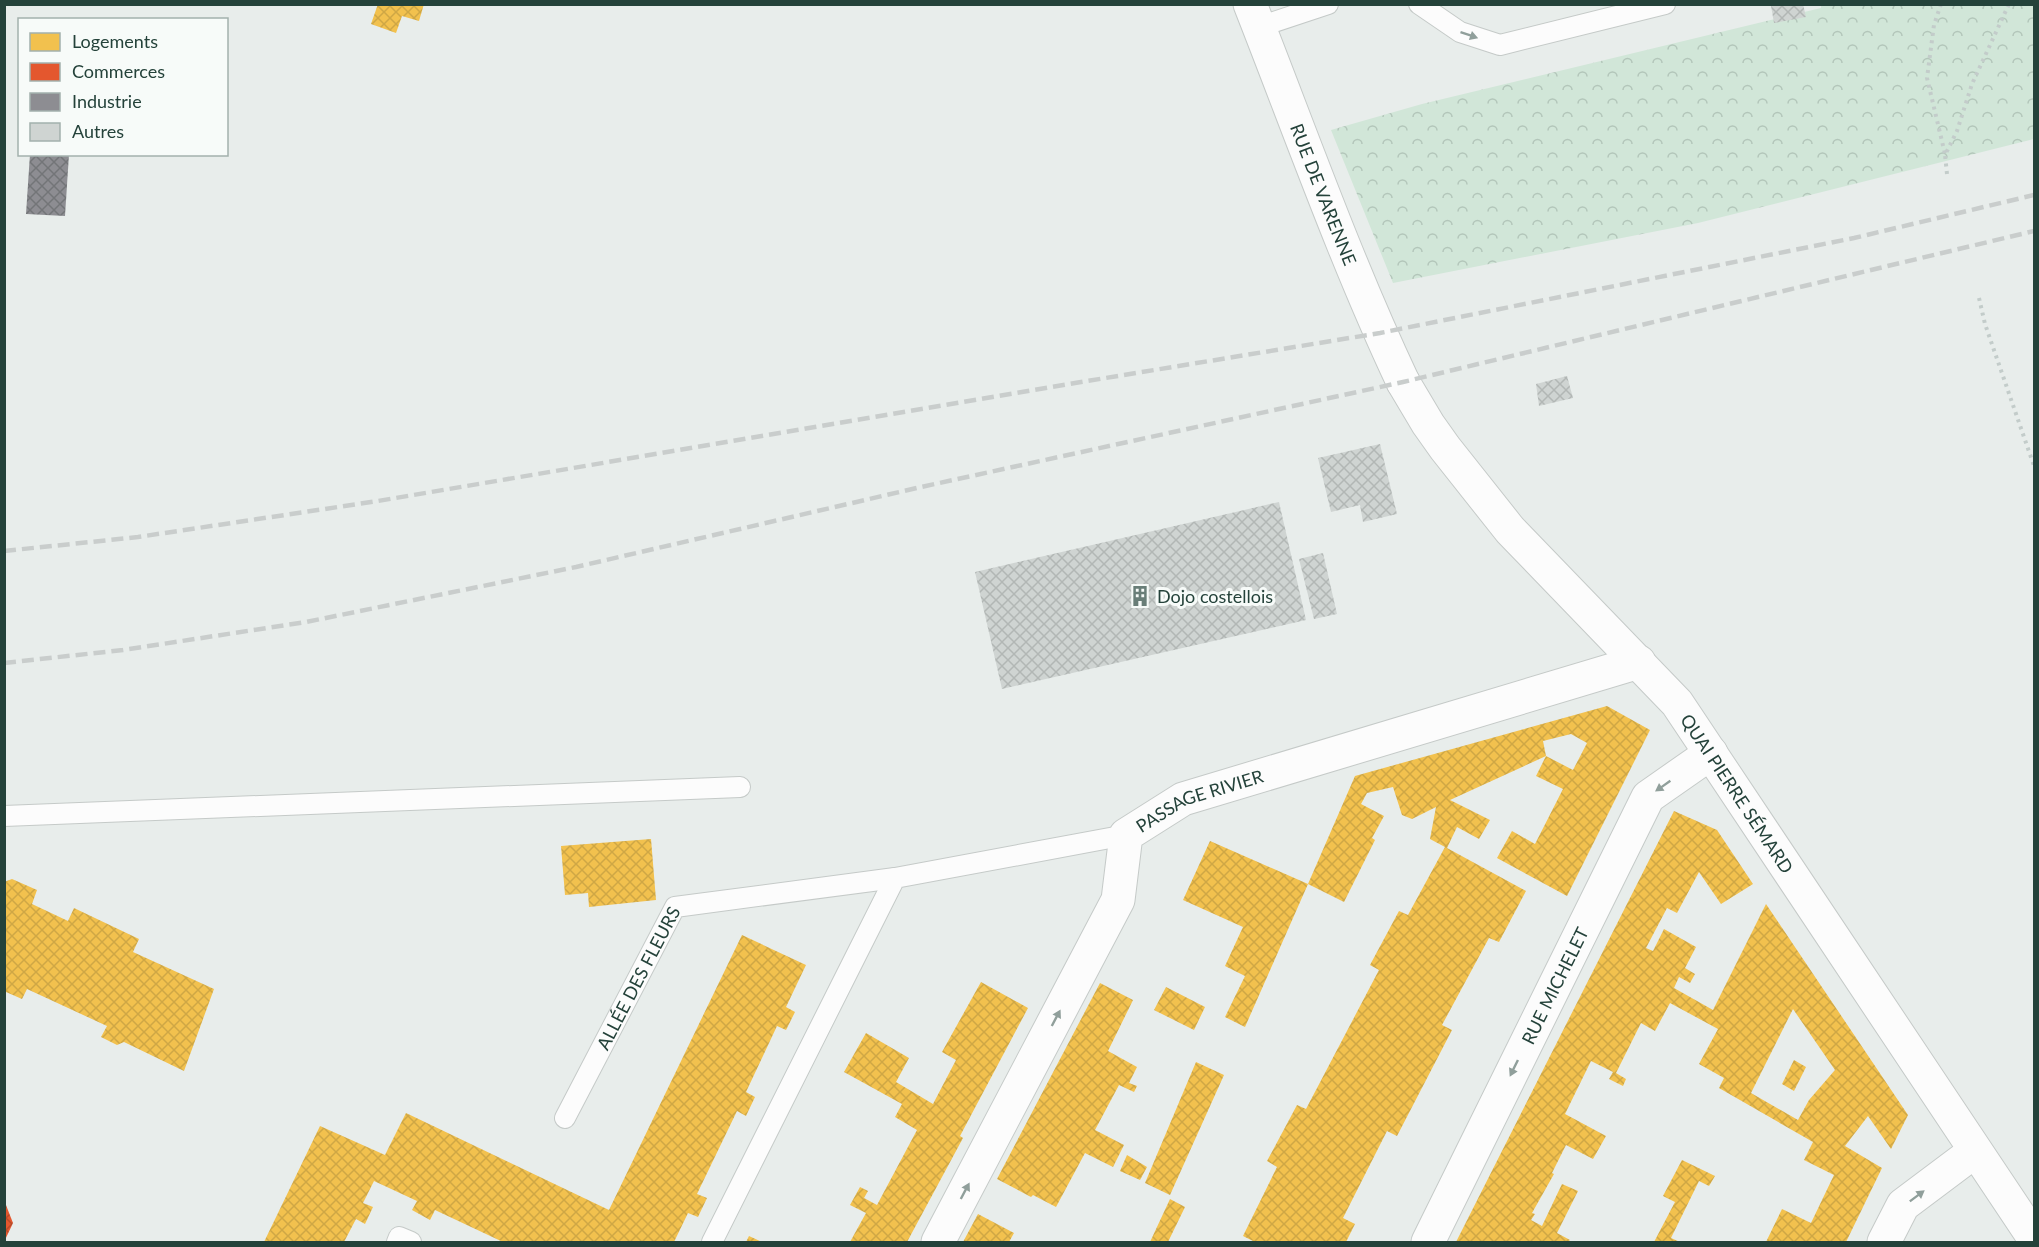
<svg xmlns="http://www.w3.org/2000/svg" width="2039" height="1247" viewBox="0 0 2039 1247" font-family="Lato,sans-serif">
  <defs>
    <pattern id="park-crowns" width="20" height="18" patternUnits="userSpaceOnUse" patternTransform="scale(1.5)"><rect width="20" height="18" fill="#d1e6d8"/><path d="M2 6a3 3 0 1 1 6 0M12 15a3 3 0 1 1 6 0" fill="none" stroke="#b3c6ba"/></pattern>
    <pattern id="homes-cross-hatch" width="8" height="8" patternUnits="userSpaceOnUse" patternTransform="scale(1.5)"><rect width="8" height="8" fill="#f2c14e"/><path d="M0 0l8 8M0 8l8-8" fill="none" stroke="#cfa745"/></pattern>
    <pattern id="shops-cross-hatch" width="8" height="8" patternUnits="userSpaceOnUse" patternTransform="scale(1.5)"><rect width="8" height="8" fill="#e4572e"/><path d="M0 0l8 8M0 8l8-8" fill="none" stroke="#b94a28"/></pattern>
    <pattern id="industry-cross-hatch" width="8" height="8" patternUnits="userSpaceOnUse" patternTransform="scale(1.5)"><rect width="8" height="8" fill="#8d8d92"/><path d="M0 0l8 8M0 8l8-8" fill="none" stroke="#737578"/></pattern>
    <pattern id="building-cross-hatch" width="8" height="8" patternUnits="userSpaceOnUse" patternTransform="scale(1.5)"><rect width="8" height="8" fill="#cfd4d2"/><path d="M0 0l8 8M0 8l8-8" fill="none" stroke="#b2b7b5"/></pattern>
  </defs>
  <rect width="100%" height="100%" fill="#e8edeb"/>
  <!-- park -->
  <path fill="url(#park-crowns)" d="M1821 5H2034V139L1698 223 1393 283 1331 130 1422 104 1821 8Z"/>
  <!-- homes -->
  <path fill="url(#homes-cross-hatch)" fill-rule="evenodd" d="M378 4H424L419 21 402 16 396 33 371 24Z
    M1607 706 1650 730 1567 896 1497 858 1512 831 1535 844 1563 789 1536 776 1546 756 1573 770 1587 743 1571 734 1543 741 1546 756 1450 800 1490 820 1479 839 1457 827 1447 848 1526 891 1499 942 1489 938 1442 1025 1452 1030 1397 1136 1387 1131 1343 1218 1355 1224 1346 1242H1255L1243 1236 1277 1167 1267 1161 1297 1105 1306 1109 1379 970 1370 965 1399 911 1408 915 1445 847 1430 839 1436 807 1412 819 1402 815 1393 787 1367 793 1361 804 1384 816 1372 838 1375 840 1344 902 1308 884 1355 776Z
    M1674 811 1717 830 1753 884 1721 904 1699 872 1677 913 1667 908 1646 948 1653 951 1664 929 1696 947 1685 968 1695 974 1690 983 1679 977 1674 988 1713 1010 1766 904 1908 1115 1891 1149 1868 1116 1845 1146 1882 1168 1846 1242H1766L1782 1209 1811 1223 1834 1175 1804 1160 1813 1142 1719 1088 1724 1078 1699 1064 1718 1029 1670 1003 1655 1031 1641 1023 1616 1073 1626 1079 1623 1086 1609 1079 1613 1072 1591 1061 1565 1114 1606 1136 1593 1159 1566 1145 1552 1173 1554 1174 1532 1213 1535 1214 1531 1220 1542 1226 1562 1184 1578 1191 1557 1233 1570 1240 1568 1242H1456ZM1793 1009 1835 1070 1809 1100 1798 1120 1751 1093Z
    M651 839 656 900 589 907 588 893 565 895 561 846Z
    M1210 841 1308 884 1245 1027 1225 1017 1245 976 1225 966 1243 927 1183 900Z
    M12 879 37 890 32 904 68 921 74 908 139 939 133 952 214 989 184 1071 124 1042 117 1045 101 1037 107 1026 27 989 22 999 6 992 4 986V882Z
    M742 935 806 965 786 1007 795 1012 786 1030 777 1026 746 1092 755 1097 746 1116 737 1111 697 1194 707 1198 698 1217 688 1213 674 1242H503L435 1210 430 1220 412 1210 417 1201 374 1181 363 1203 373 1207 365 1224 356 1219 344 1242H264L320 1126 385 1155 406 1113 609 1210Z
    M981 982 1028 1008 960 1136 963 1138 907 1242H850L866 1213 850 1205 860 1187 868 1191 864 1198 877 1205 917 1130 895 1117 902 1104 844 1072 866 1033 909 1058 896 1082 933 1104 956 1060 942 1052Z
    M1100 983 1133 1000 1108 1051 1137 1067 1129 1083 1137 1086 1134 1092 1119 1085 1095 1130 1124 1145 1113 1167 1085 1153 1056 1207 1033 1195 1031 1197 997 1179Z
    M1166 987 1205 1007 1194 1030 1154 1010Z
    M1794 1060 1806 1067 1794 1091 1782 1084Z
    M1196 1062 1224 1075 1170 1195 1145 1183Z
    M1127 1155 1147 1167 1140 1180 1120 1171Z
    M1682 1160 1715 1176 1709 1186 1699 1181 1671 1238 1680 1242H1654L1675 1202 1663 1196Z
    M1170 1199 1185 1207 1168 1242H1150Z
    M978 1214 1014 1233 1009 1242H963Z
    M749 1236 762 1242H746Z"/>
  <!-- shops -->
  <path fill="url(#shops-cross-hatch)" d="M4 1200 13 1223 4 1242Z"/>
  <!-- industry -->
  <path fill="url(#industry-cross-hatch)" d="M30 154H69L65 216 26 214Z"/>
  <!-- building -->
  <path fill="url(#building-cross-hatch)" d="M1777 4H1803L1806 17 1774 23 1771 6Z
    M1567 376 1573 398 1539 406 1536 384Z
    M1380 444 1397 514 1363 522 1360 505 1331 512 1318 458Z
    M1279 502 1306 620 1002 689 975 572Z
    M1323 553 1337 614 1314 619 1299 559Z"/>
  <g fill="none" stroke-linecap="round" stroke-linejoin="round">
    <defs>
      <g id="service">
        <path d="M1419 4 1460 32 1500 45 1665 4"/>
        <path d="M1259 27 1328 4"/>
        <path d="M4 816 740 787"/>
        <path id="s1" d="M565 1118 675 907 895 878"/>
        <path d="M397 1242 399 1237 411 1242"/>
        <path d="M712 1242 895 878 1126 835"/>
      </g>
      <g id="minor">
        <path id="s2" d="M1403 382 1428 424 1445 448 1510 530 1677 703 2034 1238"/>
        <path id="s3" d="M938 1242 1118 900 1126 835 1183 799 1639 662"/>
        <path id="s4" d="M1428 1242 1648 797 1711 753"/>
        <path d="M1884 1242 1903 1205 1975 1151"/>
      </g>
      <g id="tertiary">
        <path id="s5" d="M1250 4C1300 131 1345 259 1403 382"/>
      </g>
    </defs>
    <!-- service casing -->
    <use href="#service" stroke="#c5cac8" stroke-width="22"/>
    <!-- minor casing -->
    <use href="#minor" stroke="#c5cac8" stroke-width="35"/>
    <!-- tertiary casing -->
    <use href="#tertiary" stroke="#c5cac8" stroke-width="35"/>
    <!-- path -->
    <path stroke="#c3ccca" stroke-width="4" stroke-dasharray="3 4.5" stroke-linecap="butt" d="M1941 4 1934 25 1927 78 1945 154
      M1947 174 1945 155 1957 131 1972 84 2009 4
      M1979 298 1985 324 2034 466"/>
    <!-- service -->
    <use href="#service" stroke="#fcfcfc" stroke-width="20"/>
    <!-- minor -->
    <use href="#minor" stroke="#fcfcfc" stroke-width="33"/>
    <!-- tertiary -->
    <use href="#tertiary" stroke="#fcfcfc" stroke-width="33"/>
    <!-- rail -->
    <path stroke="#c9cdcc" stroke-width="4.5" stroke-dasharray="12 6" stroke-linecap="butt" d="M4 551 138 537 378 501 1075 383 1380 333 1854 238 2034 195
      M4 663 123 650 306 622 576 567 921 487 1403 382 2034 231"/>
  </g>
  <!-- one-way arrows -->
  <defs><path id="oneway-solid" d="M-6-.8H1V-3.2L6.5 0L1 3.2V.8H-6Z" transform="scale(1.5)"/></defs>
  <g fill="#909f9b">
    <use href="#oneway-solid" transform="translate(1469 35) rotate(19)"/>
    <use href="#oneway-solid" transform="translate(1663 786) rotate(145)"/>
    <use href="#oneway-solid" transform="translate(1056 1018) rotate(-62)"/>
    <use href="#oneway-solid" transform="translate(1514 1068) rotate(116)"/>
    <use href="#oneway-solid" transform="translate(965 1191) rotate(-62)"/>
    <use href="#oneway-solid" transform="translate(1917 1196) rotate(-37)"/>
  </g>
  <!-- icons -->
  <defs>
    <symbol id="building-bare" viewBox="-9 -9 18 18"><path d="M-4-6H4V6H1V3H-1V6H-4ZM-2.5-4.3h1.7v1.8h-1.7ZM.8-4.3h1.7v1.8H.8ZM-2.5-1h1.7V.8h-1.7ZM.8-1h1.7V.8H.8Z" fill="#697e78" stroke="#f7fbf9" stroke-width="2.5" paint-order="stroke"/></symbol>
  </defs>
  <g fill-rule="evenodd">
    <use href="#building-bare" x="1125" y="581" width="30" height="30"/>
  </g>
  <g text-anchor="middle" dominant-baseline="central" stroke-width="6" stroke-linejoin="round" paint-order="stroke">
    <!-- street labels -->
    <g font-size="18" fill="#24423a" stroke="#f7fbf9">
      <text stroke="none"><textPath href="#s5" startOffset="204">RUE DE VARENNE</textPath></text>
      <text stroke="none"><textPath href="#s2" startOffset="532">QUAI PIERRE SÉMARD</textPath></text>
      <text stroke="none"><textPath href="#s3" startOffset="534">PASSAGE RIVIER</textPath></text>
      <text stroke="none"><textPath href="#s1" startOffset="158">ALLÉE DES FLEURS</textPath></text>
      <text stroke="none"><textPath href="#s4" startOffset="286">RUE MICHELET</textPath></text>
    </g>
    <!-- poi labels -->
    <g font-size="18" fill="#24423a" stroke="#f7fbf9" text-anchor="start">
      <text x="1157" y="596">Dojo costellois</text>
    </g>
  </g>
  <!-- border -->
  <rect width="2039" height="1247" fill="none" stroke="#24423a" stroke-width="12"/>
  <!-- legend -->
  <rect x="18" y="18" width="210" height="138" fill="#f7fbf9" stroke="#a3b1ad" stroke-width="1.5"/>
  <rect x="30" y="33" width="30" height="18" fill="#f2c14e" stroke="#a3b1ad" stroke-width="1.5"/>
  <text x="72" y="48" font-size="18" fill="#24423a">Logements</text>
  <rect x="30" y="63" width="30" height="18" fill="#e4572e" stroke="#a3b1ad" stroke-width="1.5"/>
  <text x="72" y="78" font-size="18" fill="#24423a">Commerces</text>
  <rect x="30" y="93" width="30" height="18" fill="#8d8d92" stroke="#a3b1ad" stroke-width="1.5"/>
  <text x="72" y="108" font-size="18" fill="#24423a">Industrie</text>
  <rect x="30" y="123" width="30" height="18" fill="#cfd4d2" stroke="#a3b1ad" stroke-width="1.5"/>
  <text x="72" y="138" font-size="18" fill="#24423a">Autres</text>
</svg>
